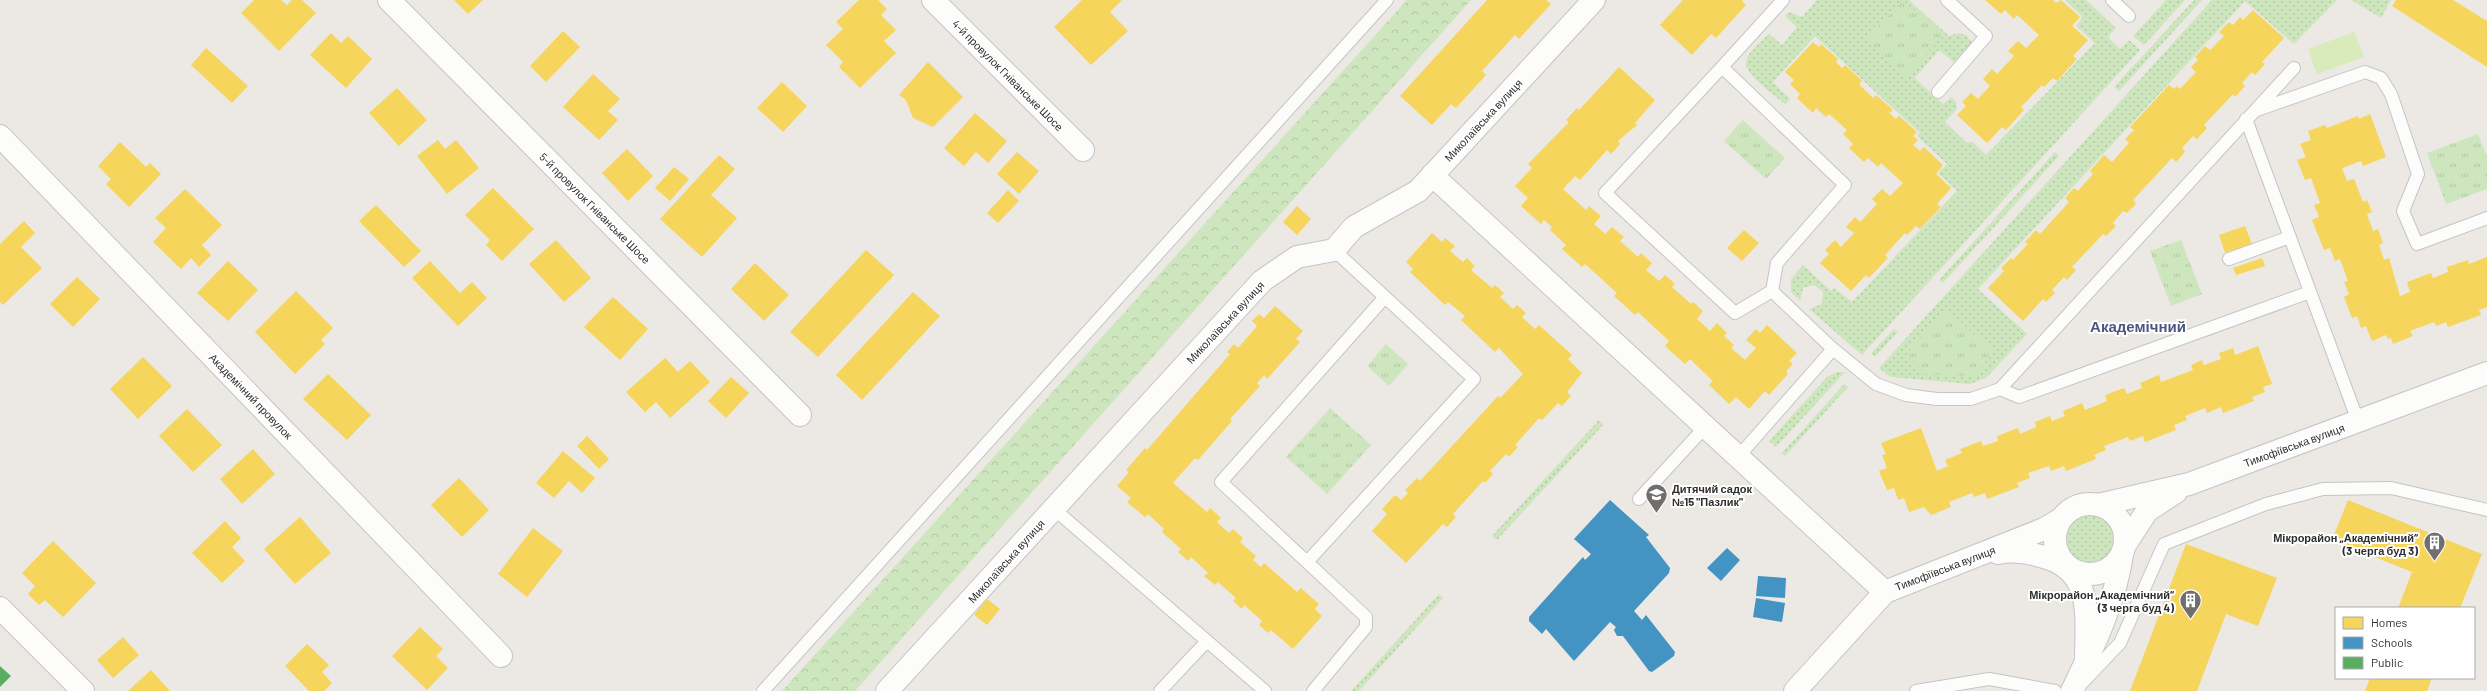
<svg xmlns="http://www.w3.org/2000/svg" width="2487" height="691" viewBox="0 0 2487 691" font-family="Barlow,sans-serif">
  <defs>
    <pattern id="grass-dots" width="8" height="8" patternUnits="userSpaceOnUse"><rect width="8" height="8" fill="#cee6be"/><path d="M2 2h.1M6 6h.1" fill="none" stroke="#b1c6a4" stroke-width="1.8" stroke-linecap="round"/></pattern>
    <pattern id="forest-crowns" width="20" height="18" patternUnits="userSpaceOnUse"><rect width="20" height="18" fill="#cee6be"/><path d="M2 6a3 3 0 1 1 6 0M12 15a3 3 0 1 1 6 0" fill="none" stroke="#b1c6a4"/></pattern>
    <pattern id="park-tufts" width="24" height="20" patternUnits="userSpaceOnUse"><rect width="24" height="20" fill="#cee6be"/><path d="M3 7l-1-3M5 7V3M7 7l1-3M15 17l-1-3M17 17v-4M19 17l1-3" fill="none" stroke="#b1c6a4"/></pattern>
  </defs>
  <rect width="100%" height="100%" fill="#ece8e4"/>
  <!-- grass -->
  <path fill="url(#grass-dots)" d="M1817 0H1909L1949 36 1958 33 1966 35 1971 41V47L1956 64 1939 50 1915 78 1943 104 1951 97 1956 102 1957 109 1945 122 1967 143 1973 142 1986 155 2095 43 2076 26 2083 17 2065 0H2086L2116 28 2108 37 2120 49 2129 40 2140 50 1862 355 1809 309 1822 304 1823 292 1814 285 1803 288 1800 301 1791 292V279L1803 265 1831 291 1834 288 1852 302 1957 191 1938 173 1947 164 1917 136 1920 133 1815 36 1773 82 1790 99 1786 105C1776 96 1745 75 1746 63 1747 52 1762 41 1769 34L1782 45 1797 27 1785 16 1789 12 1802 17Z
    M2166 0H2185L2144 45 2133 36Z
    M2194 0H2202L2119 91 2114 87Z
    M2212 0H2337L2294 44 2245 1 1978 289 2027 334 1986 378 1970 384 1891 377 1879 368Z
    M2351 0H2391L2381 18Z
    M2055 152 2059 156 1943 283 1939 280Z
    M1894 329 1898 332 1875 357 1871 353Z
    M1838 372H1845L1776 447 1769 441 1828 376Z
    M1844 384 1848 387 1785 456 1782 453Z
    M1599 420 1603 425 1497 540 1492 536Z
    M2064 539a26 26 0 1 1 52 0a26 26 0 1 1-52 0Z
    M1439 594 1443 598 1359 691H1351Z"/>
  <!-- forest -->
  <path fill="url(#forest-crowns)" d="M1407 0H1471L855 691H782Z"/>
  <!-- park -->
  <path fill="url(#park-tufts)" d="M1903 0 1943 36 1906 76 1866 40Z
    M1743 120 1785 158 1766 179 1724 141Z
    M2478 134 2487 157V189L2446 204 2427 153Z
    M2181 240 2202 294 2171 306 2150 251Z
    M1948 310 1994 352 1974 376 1925 374 1906 354Z
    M1386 344 1408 364 1389 386 1367 366Z
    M1330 408 1371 445 1327 494 1286 457Z"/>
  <!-- pitch -->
  <path fill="#d9eabb" d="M2354 32 2364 57 2317 74 2308 49Z"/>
  <!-- homes -->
  <path fill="#f6d55c" d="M254 0H281L287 5 292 0H302L316 13 279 51 241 13Z
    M454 0H483L468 14Z
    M859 0H878L887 9 881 15 896 30 884 41 896 53 860 88 839 67 843 62 826 45 843 29 836 22Z
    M1082 0H1122L1110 12 1128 31 1091 65 1054 27Z
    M1487 0H1546L1551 4 1519 39 1515 35 1482 71 1486 75 1456 108 1451 104 1432 125 1400 96Z
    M1683 0H1743L1742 2 1746 5 1716 38 1711 34 1692 55 1660 25Z
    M1985 0H2053L2056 3 2061 0 2080 17 2072 26 2088 40 2073 56 2077 59 2057 81 2053 78 2044 87 2042 85 2021 107 2024 110 2006 130 2002 127 1987 143 1957 115 1966 106 1962 102 1971 93 1978 99 1990 86 1983 79 1992 69 1997 74 2014 56 2008 51 2018 41 2026 48 2039 35 2017 15 2014 19 2005 10 2001 14Z
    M2396 0H2453L2487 21V67L2392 6Z
    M2253 10 2284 38 2262 62 2265 64 2255 75 2252 72 2242 83 2245 86 2235 97 2233 94 2204 125 2207 128 2197 139 2193 136 2182 148 2185 152 2176 162 2172 158 2133 200 2136 204 2127 213 2123 211 2113 223 2116 226 2106 236 2103 234 2072 267 2076 270 2067 280 2064 277 2052 290 2055 293 2046 302 2043 299 2023 321 1988 288 2004 271 2001 268 2011 258 2013 260 2028 244 2025 242 2036 230 2040 234 2069 202 2065 198 2074 188 2078 191 2093 174 2090 171 2104 155 2112 162 2129 143 2125 139 2134 130 2130 127 2169 85 2174 89 2177 86 2180 89 2196 72 2191 67 2198 60 2195 57 2205 46 2210 50 2224 36 2219 32 2229 22 2233 25 2240 17 2243 20Z
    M563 31 580 47 546 82 530 66Z
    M331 33 341 43 348 36 372 59 346 88 310 55Z
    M1813 42 1819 47 1821 44 1838 59 1836 62 1842 68 1845 65 1862 81 1859 84 1873 98 1876 95 1893 110 1889 113 1896 119 1899 116 1917 132 1913 136 1918 140 1913 145 1920 151 1924 147 1943 165 1936 174 1951 188 1937 204 1941 207 1920 229 1916 226 1907 235 1905 233 1885 255 1888 258 1869 278 1866 275 1851 291 1820 263 1829 254 1825 250 1835 240 1841 247 1854 233 1846 227 1855 217 1860 222 1877 204 1872 199 1882 189 1890 196 1903 183 1881 163 1878 167 1868 158 1864 162 1849 148 1853 144 1843 134 1847 130 1829 114 1826 117 1816 108 1813 113 1797 98 1800 94 1790 84 1794 80 1785 72Z
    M206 48 248 86 232 103 191 65Z
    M928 62 963 97 933 127 913 118 906 100 899 95Z
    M1619 67 1655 100 1635 123 1637 125 1618 141 1620 144 1611 154 1607 150 1580 180 1575 176 1563 189 1586 210 1589 206 1601 216 1594 224 1605 234 1612 227 1624 237 1620 241 1638 257 1641 253 1652 263 1646 270 1659 281 1665 275 1675 284 1672 287 1691 304 1693 302 1703 311 1697 319 1710 331 1717 323 1727 333 1724 336 1734 345 1731 348 1745 360 1756 348 1746 340 1756 329 1760 333 1767 325 1797 353 1789 361 1793 364 1786 371 1788 374 1769 395 1765 391 1749 409 1736 397 1729 404 1709 385 1713 381 1690 359 1685 364 1665 346 1669 341 1638 312 1635 315 1614 296 1617 293 1585 264 1582 267 1562 249 1566 245 1550 230 1552 227 1544 220 1541 224 1521 206 1528 198 1515 186 1532 168 1528 164 1569 122 1566 120 1577 108 1579 110Z
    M593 74 620 99 608 111 618 120 599 140 563 107Z
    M782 82 807 106 783 132 757 108Z
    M397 88 427 120 399 146 369 113Z
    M975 113 1007 141 988 163 976 152 964 166 944 148Z
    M2370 114 2386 157 2363 166 2361 161 2342 168 2347 181 2354 179 2363 202 2367 200 2372 212 2367 214 2373 231 2378 229 2383 243 2379 245 2384 260 2389 258 2400 296 2410 292 2407 282 2431 273 2433 278 2448 272 2447 267 2468 260 2469 264 2487 257V307L2479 310 2481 315 2448 327 2446 322 2436 326 2434 322 2410 331 2413 336 2393 344 2391 338 2388 339 2386 335 2372 341 2366 326 2361 328 2357 316 2352 318 2344 297 2349 294 2344 282 2348 281 2340 259 2335 261 2330 248 2324 250 2312 220 2319 217 2314 205 2320 203 2311 178 2305 180 2297 160 2306 157 2300 144 2311 140 2308 131 2325 125 2327 128 2358 116 2359 119Z
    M438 140 445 149 456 140 479 168 447 194 417 156Z
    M120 142 146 167 150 163 161 174 129 207 106 184 111 179 98 166Z
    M627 149 653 176 628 201 602 173Z
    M1017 152 1039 171 1019 194 997 174Z
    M719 155 735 169 711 195 737 218 702 257 660 219Z
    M674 167 689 179 670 201 655 188Z
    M493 188 534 229 502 261 486 245 490 240 465 215Z
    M185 189 222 225 202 245 211 255 199 267 191 258 181 269 153 242 166 228 155 218Z
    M1008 190 1019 201 998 223 987 213Z
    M376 205 421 251 404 267 359 221Z
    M1297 206 1311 219 1297 235 1283 222Z
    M24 221 35 233 21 247 42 268 3 305 0 302V244Z
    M2245 226 2252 244 2225 253 2219 235Z
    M1744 230 1759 243 1742 261 1727 248Z
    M1432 233 1442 242 1445 238 1455 246 1450 251 1463 262 1467 258 1475 266 1471 270 1492 288 1495 285 1504 293 1500 297 1513 309 1517 305 1526 313 1522 317 1535 329 1539 325 1572 355 1568 359 1582 373 1567 392 1571 396 1562 406 1558 403 1542 420 1539 418 1515 445 1518 447 1509 457 1506 454 1490 471 1493 474 1485 483 1483 481 1453 514 1456 517 1447 527 1443 524 1406 563 1372 531 1387 514 1382 509 1395 495 1401 500 1408 493 1405 490 1417 478 1420 481 1498 396 1500 398 1523 374 1499 348 1495 352 1461 320 1465 316 1448 302 1445 305 1410 272 1413 269 1406 262Z
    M556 240 591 278 564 302 529 264Z
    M866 250 894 275 818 357 790 332Z
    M2262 258 2265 266 2236 275 2233 268Z
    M228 261 258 290 228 321 197 293Z
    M430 261 460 293 472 282 487 298 458 326 412 278Z
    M755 263 789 295 764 321 731 289Z
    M77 277 100 299 73 327 50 304Z
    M296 291 333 328 321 340 325 344 295 374 255 332Z
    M913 292 940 316 862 400 836 375Z
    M613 297 648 329 620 360 584 327Z
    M1275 306 1303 331 1296 339 1300 342 1267 379 1264 375 1257 383 1260 386 1230 419 1232 421 1198 460 1195 458 1173 483 1207 512 1210 508 1221 518 1217 522 1229 533 1233 529 1243 538 1240 542 1256 556 1253 560 1261 567 1264 563 1297 592 1301 588 1319 604 1315 609 1322 616 1293 649 1271 630 1268 633 1259 625 1262 621 1244 605 1242 609 1233 601 1236 598 1218 582 1215 585 1204 576 1208 573 1191 557 1188 561 1178 552 1181 549 1162 532 1164 529 1148 514 1145 517 1127 502 1131 498 1117 486 1129 472 1126 470 1145 448 1147 450 1230 354 1227 352 1234 344 1238 348 1257 326 1252 321 1259 314 1264 318Z
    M2258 346 2272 384 2263 387 2265 392 2252 397 2254 401 2223 413 2221 407 2207 413 2205 408 2185 416 2187 420 2174 425 2176 430 2145 442 2143 436 2130 441 2128 437 2123 439 2104 446 2106 450 2094 455 2096 459 2066 471 2064 466 2051 471 2049 466 2028 473 2030 478 2017 483 2019 487 1987 499 1985 493 1974 497 1972 493 1949 502 1951 507 1931 515 1924 507 1909 512 1904 498 1898 500 1894 488 1887 490 1879 471 1887 468 1882 455 1886 454 1881 443 1921 428 1937 471 1948 466 1945 460 1962 453 1960 449 1981 441 1983 446 1998 441 1997 436 2018 428 2020 434 2036 427 2035 422 2050 416 2052 421 2065 416 2063 411 2082 403 2085 410 2107 401 2105 395 2124 388 2127 394 2142 388 2140 383 2159 375 2161 382 2193 370 2191 365 2202 360 2204 365 2221 359 2219 353 2233 348 2235 355Z
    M143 357 172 386 138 419 110 389Z
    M665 358 678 372 690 361 710 382 670 418 656 402 645 412 626 392Z
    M328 374 371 415 347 440 303 399Z
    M731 377 749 393 726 418 708 401Z
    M187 409 222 445 193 472 159 436Z
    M587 436 609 459 599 469 577 446Z
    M253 449 275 474 242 504 220 479Z
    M563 451 595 478 582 493 569 481 554 498 536 483Z
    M459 478 489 510 462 537 431 505Z
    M2348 500 2482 554 2460 608H2398L2412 572 2332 540Z
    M300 517 331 553 295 584 264 549Z
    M225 521 241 538 232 547 245 561 222 583 192 553Z
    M533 528 563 551 527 597 498 574Z
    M53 541 96 583 63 617 45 600 39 605 28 594 35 586 22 573Z
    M2186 544 2277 578 2258 626 2226 614 2197 691H2130Z
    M987 599 1000 609 987 625 974 615Z
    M420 627 443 649 436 656 448 668 427 690 392 656Z
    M123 637 139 655 113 678 97 660Z
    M307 644 329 665 322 672 332 683 324 691H309L285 666Z
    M151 670 170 691H128Z
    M2370 678H2432L2427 691H2365Z"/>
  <!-- schools -->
  <path fill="#4393c3" d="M1610 500 1649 535 1646 537 1670 568 1669 573 1634 611 1642 620 1646 615 1675 652 1674 656 1652 672 1649 671 1623 636H1617L1614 630 1616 627 1610 622 1574 661 1546 629 1542 634 1529 621V617L1583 557 1585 560 1591 554 1574 539Z
    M1727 548 1740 560 1721 581 1707 568Z
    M1758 576 1786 578 1785 598 1756 596Z
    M1756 598 1785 603 1782 622 1753 617Z"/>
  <!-- public -->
  <path fill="#5aae61" d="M0 666 11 676 0 687Z"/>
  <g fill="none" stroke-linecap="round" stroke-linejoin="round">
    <defs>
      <path id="service" d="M1783 0 1722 67 1845 185 1777 263 1772 291 1833 349 1876 384 1906 395 1937 399H1971L2000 389 2294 68
        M2112 0 2129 16
        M1722 67 1605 193 1735 313 1772 291
        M1938 92 1986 36 1947 0
        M2257 110 2365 72 2381 78 2391 94 2418 174 2403 211 2417 244 2487 218
        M2246 119 2358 421
        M2229 259 2290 237
        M2000 389 2019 397 2310 292
        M1738 457 1833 349
        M1639 499 1705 427
        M1054 509 1265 691
        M1308 561 1474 379 1334 250
        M2083 682 2120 643 2164 544 2266 504 2323 489 2391 488 2487 510
        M763 691 1387 0
        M1160 691 1207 641
        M1313 691 1366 627V617L1221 482 1385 297
        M1916 691 1989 679 2055 691"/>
      <path id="minor" d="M389 0 800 415
        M933 0 1083 150
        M0 136 501 656
        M1432 175 1885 592
        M2055 539a35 35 0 1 1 70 0a35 35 0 1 1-70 0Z
        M2098 505 2189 484 2487 373
        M2125 545 2147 511 2176 492
        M1998 553C2012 550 2026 552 2040 556 2095 568 2086 617 2086 661
        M0 608 83 691
        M887 691 1262 281 1297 257 1334 250 1354 227 1418 191 1594 0
        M1795 691 1885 592 2044 529 2061 519
        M2072 691C2093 647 2115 603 2122 555"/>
    </defs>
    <!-- service casing -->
    <use href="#service" stroke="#c5c4c5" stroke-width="14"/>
    <!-- minor casing -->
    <use href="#minor" stroke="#c5c4c5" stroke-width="24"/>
    <!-- service -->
    <use href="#service" stroke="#fcfcfb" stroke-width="12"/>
    <!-- minor -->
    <use href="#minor" stroke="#fcfcfb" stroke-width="22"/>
  </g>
  <!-- icons -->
  <defs>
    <symbol id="school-pin" viewBox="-11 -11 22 30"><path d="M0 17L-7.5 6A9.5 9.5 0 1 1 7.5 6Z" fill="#706f6e" stroke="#fff"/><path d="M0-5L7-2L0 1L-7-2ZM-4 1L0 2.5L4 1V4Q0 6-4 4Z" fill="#fff"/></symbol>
    <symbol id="building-pin" viewBox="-11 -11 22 30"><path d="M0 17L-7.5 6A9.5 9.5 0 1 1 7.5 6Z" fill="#706f6e" stroke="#fff"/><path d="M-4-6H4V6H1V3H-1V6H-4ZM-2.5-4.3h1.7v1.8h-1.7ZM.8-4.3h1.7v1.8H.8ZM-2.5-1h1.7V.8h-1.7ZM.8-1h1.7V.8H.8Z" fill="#fff"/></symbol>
  </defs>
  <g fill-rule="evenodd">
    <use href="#school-pin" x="1644" y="482" width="25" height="34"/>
    <use href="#building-pin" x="2422" y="530" width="25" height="34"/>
    <use href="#building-pin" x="2178" y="588" width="25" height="34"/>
  </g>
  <g text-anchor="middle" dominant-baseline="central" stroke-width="4" stroke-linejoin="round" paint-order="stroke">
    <!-- street labels -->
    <g font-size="11" fill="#2e2e2e" stroke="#fff">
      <text transform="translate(1008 75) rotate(45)">4-й провулок Гніванське Шосе</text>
      <text transform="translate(1483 120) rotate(-47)">Миколаївська вулиця</text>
      <text transform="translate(595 208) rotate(45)">5-й провулок Гніванське Шосе</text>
      <text transform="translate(1225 322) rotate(-47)">Миколаївська вулиця</text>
      <text transform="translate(251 396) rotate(46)">Академічний провулок</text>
      <text transform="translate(2294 445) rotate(-20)">Тимофіївська вулиця</text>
      <text transform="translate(1006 561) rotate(-48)">Миколаївська вулиця</text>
      <text transform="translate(1945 568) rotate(-21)">Тимофіївська вулиця</text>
    </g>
    <!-- poi labels -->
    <g font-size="11" font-weight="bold" fill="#2e2e2e" stroke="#fff" text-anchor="end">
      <text x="1672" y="488" text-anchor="start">Дитячий садок<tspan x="1672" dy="13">№15 "Пазлик"</tspan></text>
      <text x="2418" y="537">Мікрорайон „Академічний“<tspan x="2418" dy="13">(3 черга буд 3)</tspan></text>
      <text x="2174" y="594">Мікрорайон „Академічний“<tspan x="2174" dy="13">(3 черга буд 4)</tspan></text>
    </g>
    <!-- district labels -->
    <g font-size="15" font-weight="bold" fill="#4d5680" stroke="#fff">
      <text x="2138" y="326">Академічний</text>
    </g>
  </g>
  <!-- legend -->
  <rect x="2335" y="607" width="140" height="72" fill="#ffffff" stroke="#ababab"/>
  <rect x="2343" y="617" width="20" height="12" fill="#f6d55c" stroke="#ababab"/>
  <text x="2371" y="627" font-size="12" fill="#2e2e2e">Homes</text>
  <rect x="2343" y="637" width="20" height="12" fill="#4393c3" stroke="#ababab"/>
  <text x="2371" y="647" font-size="12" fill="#2e2e2e">Schools</text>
  <rect x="2343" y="657" width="20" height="12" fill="#5aae61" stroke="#ababab"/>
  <text x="2371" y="667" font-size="12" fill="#2e2e2e">Public</text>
</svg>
